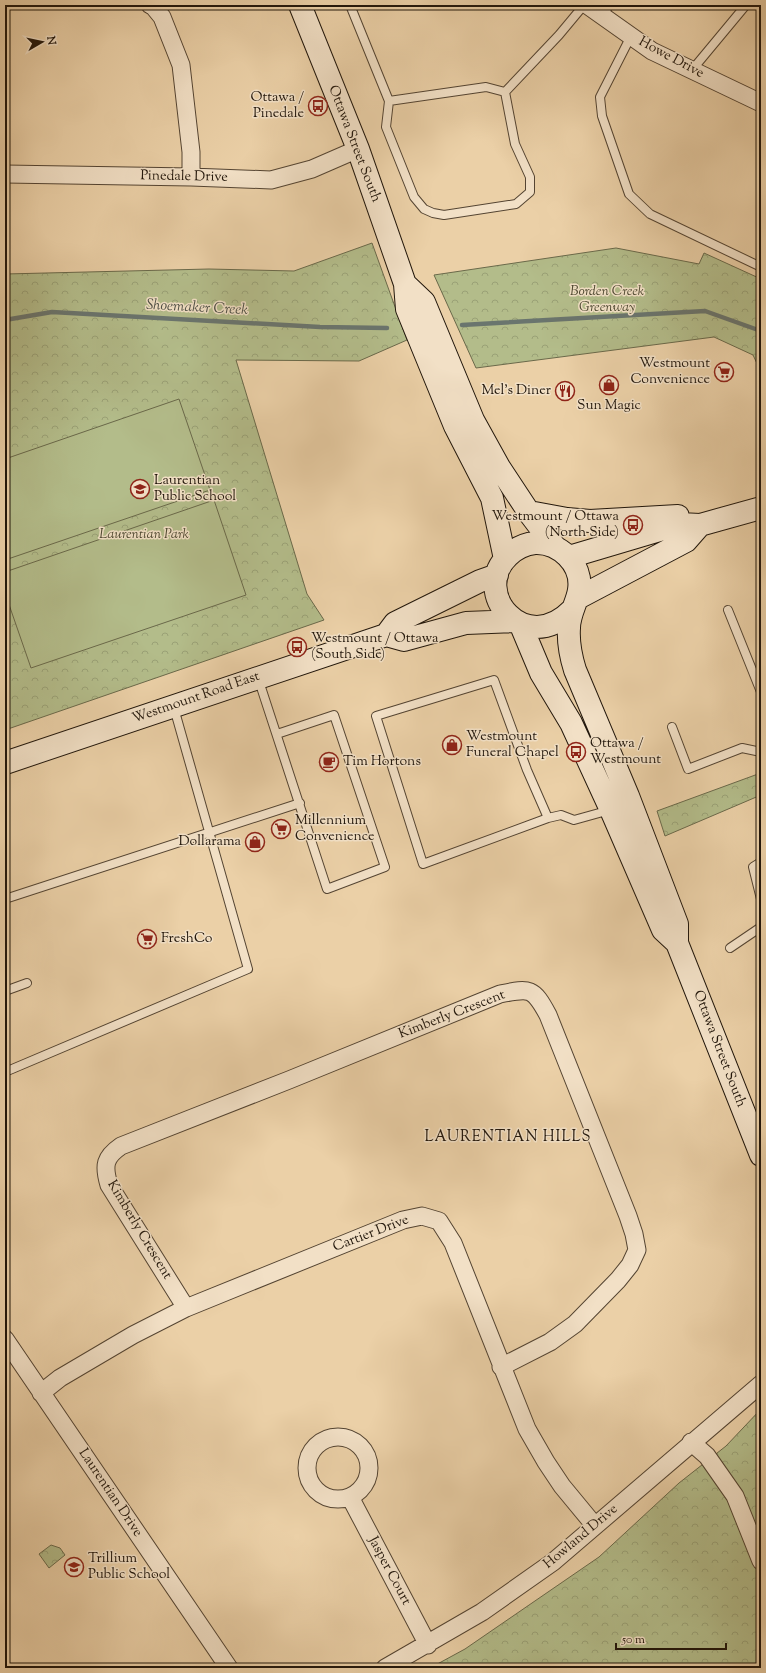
<svg xmlns="http://www.w3.org/2000/svg" width="766" height="1673" viewBox="0 0 766 1673" font-family="'Sorts Mill Goudy',serif">
  <defs>
    <pattern id="forest-crowns" width="20" height="18" patternUnits="userSpaceOnUse"><rect width="20" height="18" fill="#b3bc8a"/><path d="M2 6a3 3 0 1 1 6 0M12 15a3 3 0 1 1 6 0" fill="none" stroke="#9aa176"/></pattern>
  </defs>
  <rect width="100%" height="100%" fill="#ebd0a7"/>
  <filter id="stains"><feTurbulence type="fractalNoise" baseFrequency=".005" numOctaves="4"/><feColorMatrix values="0 0 0 0 .2 0 0 0 0 .09 0 0 0 0 .02 0 0 0 .5 -.17"/></filter>
  <radialGradient id="worn" r=".72"><stop offset=".6" stop-color="#630" stop-opacity="0"/><stop offset="1" stop-color="#630" stop-opacity=".3"/></radialGradient>
  <!-- forest -->
  <path fill="url(#forest-crowns)" stroke="#6a694a" d="M372 243 407 340 359 361 236 360 307 594 324 620 5 730V274L209 269 294 271Z
    M616 248 699 264 704 253 761 279V372L753 355 714 337 476 368 434 275Z
    M758 774 761 781V795L665 836 657 811Z
    M761 1409V1668H430L465 1649 599 1557 679 1483 726 1446Z
    M51 1545 60 1548 65 1555 49 1568 39 1554Z"/>
  <!-- garden -->
  <path fill="#b3bc8a" stroke="#6a694a" d="M179 399 210 490 5 560V459Z
    M214 500 246 595 31 668 5 593V572Z"/>
  <g fill="none" stroke-linecap="round" stroke-linejoin="round">
    <!-- stream -->
    <path stroke="#6a756e" stroke-width="4.5" d="M5 320 52 312 320 327 387 328
      M462 325 705 311 761 331"/>
    <defs>
      <path id="lane" d="M350 5 389 101 386 127 414 197 424 209 433 213 444 215 516 204 530 192V177L515 144 505 92 486 87 389 101
        M601 15 610 5
        M631 36 600 97 602 116 629 194 650 214 761 267
        M692 70 746 5
        M505 92 559 35 584 5
        M728 610 761 692
        M258 678 327 889 385 867 334 715 277 734
        M672 727 688 769 742 748 761 752
        M548 818 527 770 494 680 376 716 423 864 548 818 561 815 574 820 610 810
        M761 862 753 867 761 899
        M5 899 300 803
        M730 948 761 927
        M5 991 27 983
        M5 1072 248 969 174 708"/>
      <path id="street" d="M150 5 153 6 162 17 181 65 191 152V177
        M587 5 652 51 761 103
        M5 174 191 177 271 180 312 169 358 149
        M186 1308 109 1185C103 1165 105 1157 121 1146L289 1080 500 994C530 988 533 987 548 1015L628 1216 634 1234 637 1250 630 1265 618 1280 575 1324 550 1342 501 1367
        M5 1339 229 1668
        M41 1393 60 1378 133 1335 186 1308 403 1220 422 1216 439 1221 453 1243 527 1429 546 1462 562 1486 595 1526
        M307 1468a31 31 0 1 1 62 0a31 31 0 1 1-62 0Z
        M691 1442 707 1456 735 1496 761 1561
        M350 1497 428 1645
        M385 1668 482 1612 553 1562 761 1384"/>
      <path id="secondary" d="M300 5 358 149 405 284 407 309 455 426 492 498 505 559
        M405 284 424 302 473 420 499 467 530 514 555 547
        M529 512 567 519 590 521 678 516
        M569 557 680 524 700 525 761 508
        M578 598 686 541 700 525
        M572 610C525 658 470 592 508 556 515 549 524 544 535 543 559 542 583 564 579 590 577 603 569 614 569 628 568 642 571 657 575 670L628 796 677 924V943L761 1155
        M520 623 541 673 571 723 611 810 663 930 677 943
        M386 635 404 640 466 623 515 621
        M386 635 395 623 480 581 497 575
        M5 763 386 635"/>
    </defs>
    <!-- lane casing -->
    <use href="#lane" stroke="#544432" stroke-width="10"/>
    <!-- street casing -->
    <use href="#street" stroke="#544432" stroke-width="19"/>
    <!-- secondary casing -->
    <use href="#secondary" stroke="#21160b" stroke-width="24"/>
    <!-- lane -->
    <use href="#lane" stroke="#f2e0c6" stroke-width="8"/>
    <!-- street -->
    <use href="#street" stroke="#f2e0c6" stroke-width="17"/>
    <!-- secondary -->
    <use href="#secondary" stroke="#f2e0c6" stroke-width="22"/>
  </g>
  <!-- icons -->
  <defs>
    <symbol id="bus-ring" viewBox="-11 -11 22 22"><circle r="9.5" fill="#f2e0c6" stroke="#8f2418" stroke-width="1.5"/><path d="M-5-6H5V4H4V6H2V4H-2V6H-4V4H-5ZM-3.5-4V0h7V-4ZM-3.5 1.2v1.5H-2V1.2ZM2 1.2v1.5H3.5V1.2Z" fill="#8f2418"/></symbol>
    <symbol id="supermarket-ring" viewBox="-11 -11 22 22"><circle r="9.5" fill="#f2e0c6" stroke="#8f2418" stroke-width="1.5"/><path d="M-6-5.5h2.5l.6 2H6L4.5 2H-2.5L-4.4-4H-6ZM-1.5 3.2a1.3 1.3 0 1 0 .1 0ZM3 3.2a1.3 1.3 0 1 0 .1 0Z" fill="#8f2418"/></symbol>
    <symbol id="shop-ring" viewBox="-11 -11 22 22"><circle r="9.5" fill="#f2e0c6" stroke="#8f2418" stroke-width="1.5"/><path d="M-5-2.5h2.3a2.7 3.5 0 0 1 5.4 0H5L5.5 6h-11ZM-1.5-2.5h3a1.5 2.3 0 0 0-3 0Z" fill="#8f2418"/></symbol>
    <symbol id="restaurant-ring" viewBox="-11 -11 22 22"><circle r="9.5" fill="#f2e0c6" stroke="#8f2418" stroke-width="1.5"/><path d="M-5-6h1v4h1v-4h1v4h1v-4h1v5L-1.5 .5V6h-2V.5L-5-1ZM5-6V6H3V1.5H1.5Q1.5-4 5-6Z" fill="#8f2418"/></symbol>
    <symbol id="school-ring" viewBox="-11 -11 22 22"><circle r="9.5" fill="#f2e0c6" stroke="#8f2418" stroke-width="1.5"/><path d="M0-5L7-2L0 1L-7-2ZM-4 1L0 2.5L4 1V4Q0 6-4 4Z" fill="#8f2418"/></symbol>
    <symbol id="cafe-ring" viewBox="-11 -11 22 22"><circle r="9.5" fill="#f2e0c6" stroke="#8f2418" stroke-width="1.5"/><path d="M-5.5-4.5H6V0H3Q3 3.5 0 3.5H-2.5Q-5.5 3.5-5.5 0ZM3-3.2v2h1.7v-2ZM-6 4.5H4V6H-6Z" fill="#8f2418"/></symbol>
  </defs>
  <g fill-rule="evenodd">
    <use href="#bus-ring" x="307" y="95" width="22" height="22"/>
    <use href="#supermarket-ring" x="713" y="361" width="22" height="22"/>
    <use href="#shop-ring" x="598" y="374" width="22" height="22"/>
    <use href="#restaurant-ring" x="554" y="380" width="22" height="22"/>
    <use href="#school-ring" x="129" y="478" width="22" height="22"/>
    <use href="#bus-ring" x="622" y="514" width="22" height="22"/>
    <use href="#bus-ring" x="286" y="636" width="22" height="22"/>
    <use href="#shop-ring" x="441" y="734" width="22" height="22"/>
    <use href="#bus-ring" x="565" y="741" width="22" height="22"/>
    <use href="#cafe-ring" x="318" y="751" width="22" height="22"/>
    <use href="#supermarket-ring" x="270" y="818" width="22" height="22"/>
    <use href="#shop-ring" x="244" y="831" width="22" height="22"/>
    <use href="#supermarket-ring" x="136" y="928" width="22" height="22"/>
    <use href="#school-ring" x="63" y="1556" width="22" height="22"/>
  </g>
  <g text-anchor="middle" dominant-baseline="central" stroke-width="3" stroke-linejoin="round" paint-order="stroke">
    <!-- street labels -->
    <g font-size="14" fill="#21160b" stroke="#f2e0c6">
      <text transform="translate(671 58) rotate(28)">Howe Drive</text>
      <text transform="translate(354 144) rotate(69)">Ottawa Street South</text>
      <text transform="translate(184 177) rotate(1)">Pinedale Drive</text>
      <text transform="translate(196 698) rotate(-19)">Westmount Road East</text>
      <text transform="translate(452 1015) rotate(-21)">Kimberly Crescent</text>
      <text transform="translate(719 1049) rotate(69)">Ottawa Street South</text>
      <text transform="translate(139 1230) rotate(59)">Kimberly Crescent</text>
      <text transform="translate(371 1234) rotate(-21)">Cartier Drive</text>
      <text transform="translate(110 1493) rotate(56)">Laurentian Drive</text>
      <text transform="translate(581 1537) rotate(-40)">Howland Drive</text>
      <text transform="translate(389 1571) rotate(62)">Jasper Court</text>
    </g>
    <!-- poi labels -->
    <g font-size="14" fill="#21160b" stroke="#f2e0c6" text-anchor="start">
      <text x="304" y="98" text-anchor="end">Ottawa /<tspan x="304" dy="16">Pinedale</tspan></text>
      <text x="710" y="364" text-anchor="end">Westmount<tspan x="710" dy="16">Convenience</tspan></text>
      <text x="551" y="391" text-anchor="end">Mel's Diner</text>
      <text x="609" y="406" text-anchor="middle">Sun Magic</text>
      <text x="154" y="481">Laurentian<tspan x="154" dy="16">Public School</tspan></text>
      <text x="619" y="517" text-anchor="end">Westmount / Ottawa<tspan x="619" dy="16">(North Side)</tspan></text>
      <text x="311" y="639">Westmount / Ottawa<tspan x="311" dy="16">(South Side)</tspan></text>
      <text x="466" y="737">Westmount<tspan x="466" dy="16">Funeral Chapel</tspan></text>
      <text x="590" y="744">Ottawa /<tspan x="590" dy="16">Westmount</tspan></text>
      <text x="343" y="762">Tim Hortons</text>
      <text x="295" y="821">Millennium<tspan x="295" dy="16">Convenience</tspan></text>
      <text x="241" y="842" text-anchor="end">Dollarama</text>
      <text x="161" y="939">FreshCo</text>
      <text x="88" y="1559">Trillium<tspan x="88" dy="16">Public School</tspan></text>
    </g>
    <!-- park labels -->
    <g font-size="14" font-style="italic" fill="#4d4831" stroke="#f2e0c6">
      <text x="607" y="292">Borden Creek<tspan x="607" dy="16">Greenway</tspan></text>
      <text x="144" y="535">Laurentian Park</text>
    </g>
    <!-- water labels -->
    <g font-size="15" font-style="italic" fill="#4c4e45" stroke="#f2e0c6">
      <text transform="translate(197 308) rotate(3)">Shoemaker Creek</text>
    </g>
    <!-- neighbourhood labels -->
    <g font-size="15" letter-spacing="1" fill="#21160b" stroke="#f2e0c6">
      <text x="508" y="1137">LAURENTIAN HILLS</text>
    </g>
  </g>
  <!-- margin -->
  <rect width="766" height="1673" fill="none" stroke="#ebd0a7" stroke-width="20"/>
  <rect x="6" y="6" width="754" height="1661" fill="none" stroke="#21160b" stroke-width="2"/>
  <rect x="10" y="10" width="746" height="1653" fill="none" stroke="#21160b"/>
  <!-- north arrow -->
  <g transform="translate(42 42) rotate(81)" stroke="#f2e0c6" stroke-width="3" paint-order="stroke">
  <path d="M0-3L7 15L0 10L-7 15Z" fill="#21160b"/>
  <text y="-6" font-size="11" font-weight="bold" text-anchor="middle" fill="#21160b">N</text>
  </g>
  <!-- scale -->
  <path d="M616 1643v6h110v-6" fill="none" stroke="#21160b" stroke-width="2"/>
  <text x="622" y="1643" font-size="12" fill="#21160b" stroke="#f2e0c6" stroke-width="3" paint-order="stroke">50 m</text>
  <rect width="100%" height="100%" filter="url(#stains)"/>
  <rect width="100%" height="100%" fill="url(#worn)"/>
</svg>
